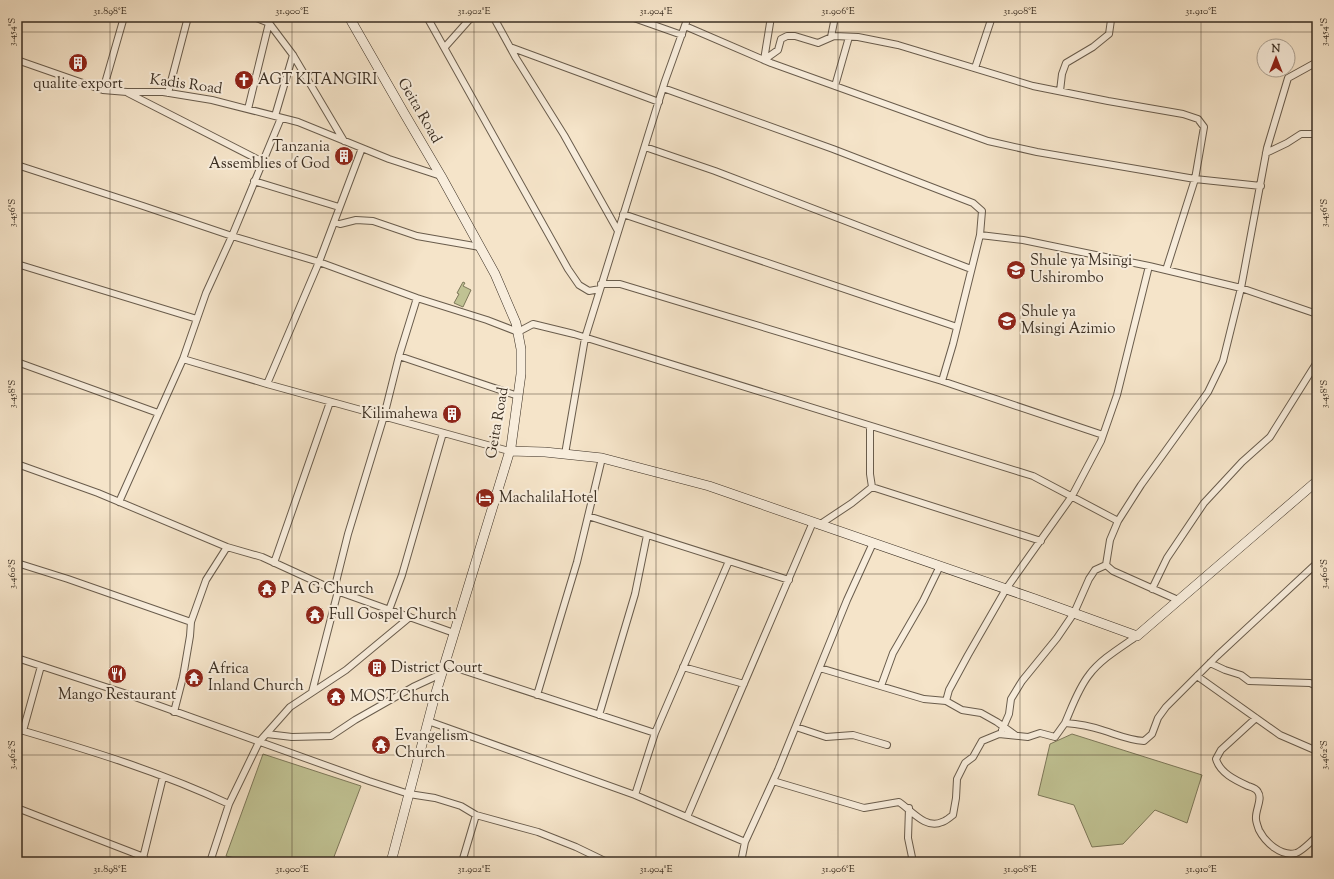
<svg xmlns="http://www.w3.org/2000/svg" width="1334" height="879" viewBox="0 0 1334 879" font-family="'Sorts Mill Goudy',serif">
  <rect width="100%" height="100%" fill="#f5e4c9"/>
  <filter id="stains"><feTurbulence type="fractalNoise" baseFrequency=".005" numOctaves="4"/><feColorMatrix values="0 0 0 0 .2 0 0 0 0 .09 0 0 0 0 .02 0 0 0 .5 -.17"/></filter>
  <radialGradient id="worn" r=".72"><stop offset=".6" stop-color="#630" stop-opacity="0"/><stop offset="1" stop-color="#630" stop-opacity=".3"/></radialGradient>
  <!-- green -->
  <path fill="#c0c293" stroke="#7d785a" d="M463 282 465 283 463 286 471 290 463 307 454 303 459 294 457 293Z
    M1072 734 1202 775 1187 823 1155 810 1123 844 1092 847 1074 805 1038 795 1050 744Z
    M263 754 361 786 332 862H253L226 856Z"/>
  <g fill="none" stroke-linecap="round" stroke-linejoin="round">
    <defs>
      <path id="street" d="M254 17 269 23 293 55 344 141
        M427 17 568 269 579 285 589 291 600 289
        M492 17 494 18 516 58 564 135 618 231
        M631 17 682 35
        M685 26 771 63 988 141 1037 152 1195 179 1261 186
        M831 37 835 17
        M445 47 469 20 474 17
        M510 47 659 102
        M17 60 103 90 127 92H163L212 100 298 122 389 159 441 176
        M764 60 778 50 781 39 787 36H795L818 43 834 36 858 37 898 45 1033 86 1108 101 1183 114 1198 119 1204 127 1195 179 1166 270
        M764 60 771 17
        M975 68 992 17
        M835 86 849 37
        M663 88 833 149 973 203 982 211 980 235 953 344 942 381
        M103 90 124 17
        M1060 91 1062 74 1066 63 1093 47 1109 34 1111 20 1113 17
        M128 93 263 162
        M168 93 188 17
        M248 109 269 23
        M275 116 293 55
        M645 147 715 171 971 269
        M1266 153 1287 143 1301 134H1317
        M17 165 143 206 232 236 319 262 417 298 487 320 518 332 533 324 574 334 1033 476 1118 521
        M254 181 339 207
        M623 214 957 327
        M334 222 340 224 356 220 373 221 417 236 480 247
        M980 235 1023 240 1149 266 1241 288 1317 314
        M17 264 197 319
        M601 284H620L716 313 942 381 1103 435
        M399 356 518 396
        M183 359 267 384 509 451
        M17 362 158 413
        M267 384 319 262 362 148
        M870 426V474L872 487 1041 541
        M565 454 585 338 665 81 688 17
        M17 464 98 493 227 547 262 557 334 590 454 633
        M119 502 183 359 206 293 232 236 281 118
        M588 516 789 580
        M819 525 852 503 872 487
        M17 563 68 579 191 622
        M274 563 330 402
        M1152 589 1167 558 1204 503 1242 462 1270 437 1317 362
        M334 590 348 534 384 416 399 356 417 298
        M1178 600 1113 571 1106 565 1110 540 1118 521 1141 485 1208 392 1223 361 1241 288 1267 148 1288 78 1317 62
        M389 610 402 575 443 433
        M17 658 121 692 369 781 409 794 435 798 461 806 476 815 538 832 576 847 607 862
        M1210 663 1225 670 1241 675 1249 681 1310 683 1317 686
        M444 664 655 733
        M683 667 744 684
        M820 668 924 699 946 701 962 710 981 713 997 722 1015 735
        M1197 676 1280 735 1317 751
        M881 686 893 653 923 601 940 566
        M312 692 338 591
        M537 695 577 562 602 458
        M946 701 949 690 968 655 1006 589 1072 496 1101 441 1117 395 1149 266
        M174 712 183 677 190 636 191 622 206 580 227 547
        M599 715 635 594 647 535
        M1256 718 1221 750 1216 759C1220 773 1235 780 1248 786 1251 787 1256 788 1258 792 1263 799 1255 810 1256 819 1256 822 1258 827 1259 830 1265 842 1281 857 1296 853 1302 851 1313 840 1317 836
        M428 721 635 795 745 842
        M1065 723C1072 707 1078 689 1089 675 1101 659 1120 648 1137 636
        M796 727 826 737 853 735 887 745
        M17 729C89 750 161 772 229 804
        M1002 730 1009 714 1011 699 1022 681 1057 638 1074 613 1089 579 1095 570 1106 565
        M23 731 41 666
        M267 734 292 737 331 736 355 720 413 687 441 674
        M773 781 864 808 899 802C911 810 926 830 942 822 946 821 950 817 953 815L956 798 957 779 965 763 973 757 982 741 999 734 1028 737 1040 733 1055 737 1065 723C1078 724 1090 726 1102 730 1118 735 1128 740 1144 741L1152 734 1158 718 1166 707 1217 656 1317 563
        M635 795 655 733 729 561
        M17 808 144 857
        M909 808 908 838 913 862
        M687 817 813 522
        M142 862 163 777
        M210 862 229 804 259 742 290 707 346 670 410 617
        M462 862 476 815
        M741 862 745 842 778 770 847 600 873 543"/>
      <path id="secondary" d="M349 17 404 113 441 176 495 274 516 323 521 349V374L511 447 434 699 391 862
        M509 451 545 452 602 458 709 486 1035 599 1137 636 1317 481"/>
    </defs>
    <!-- street casing -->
    <use href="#street" stroke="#695c4c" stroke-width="8"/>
    <!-- secondary casing -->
    <use href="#secondary" stroke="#3a2e22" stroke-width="10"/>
    <!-- street -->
    <use href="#street" stroke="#f8eddc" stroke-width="6"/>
    <!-- secondary -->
    <use href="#secondary" stroke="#f8eddc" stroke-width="9"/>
  </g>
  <!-- ticks -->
  <path fill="none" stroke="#3a2e22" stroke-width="1" stroke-opacity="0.45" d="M110 17V862M292 17V862M474 17V862M656 17V862M838 17V862M1020 17V862M1201 17V862M17 32H1317M17 213H1317M17 394H1317M17 574H1317M17 755H1317"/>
  <!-- icons -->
  <defs>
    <symbol id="building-disc" viewBox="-11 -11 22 22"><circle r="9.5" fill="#8f2418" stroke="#f8eddc"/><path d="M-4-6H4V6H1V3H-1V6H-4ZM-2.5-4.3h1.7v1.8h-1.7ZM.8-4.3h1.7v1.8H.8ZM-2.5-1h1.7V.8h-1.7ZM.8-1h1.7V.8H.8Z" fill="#fff"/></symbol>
    <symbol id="church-disc" viewBox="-11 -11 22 22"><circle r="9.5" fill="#8f2418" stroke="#f8eddc"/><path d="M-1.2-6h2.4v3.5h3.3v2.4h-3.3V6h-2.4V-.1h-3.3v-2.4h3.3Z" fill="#fff"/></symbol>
    <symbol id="school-disc" viewBox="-11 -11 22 22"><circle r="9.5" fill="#8f2418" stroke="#f8eddc"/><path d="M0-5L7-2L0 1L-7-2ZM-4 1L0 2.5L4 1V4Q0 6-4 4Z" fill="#fff"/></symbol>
    <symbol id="hotel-disc" viewBox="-11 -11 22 22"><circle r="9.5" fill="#8f2418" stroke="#f8eddc"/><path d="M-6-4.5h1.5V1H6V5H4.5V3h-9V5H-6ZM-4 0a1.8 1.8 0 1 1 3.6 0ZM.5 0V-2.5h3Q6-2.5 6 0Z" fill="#fff"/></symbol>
    <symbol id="temple-disc" viewBox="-11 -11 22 22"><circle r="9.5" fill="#8f2418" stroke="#f8eddc"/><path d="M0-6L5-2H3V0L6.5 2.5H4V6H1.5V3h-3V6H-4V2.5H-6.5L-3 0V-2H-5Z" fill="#fff"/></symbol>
    <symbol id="restaurant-disc" viewBox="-11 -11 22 22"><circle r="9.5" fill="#8f2418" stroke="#f8eddc"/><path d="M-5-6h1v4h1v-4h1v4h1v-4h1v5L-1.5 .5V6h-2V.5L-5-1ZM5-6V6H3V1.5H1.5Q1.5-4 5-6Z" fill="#fff"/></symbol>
  </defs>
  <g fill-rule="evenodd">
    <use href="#building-disc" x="67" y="52" width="22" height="22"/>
    <use href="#church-disc" x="233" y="69" width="22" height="22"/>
    <use href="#building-disc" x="333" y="145" width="22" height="22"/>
    <use href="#school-disc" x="1005" y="259" width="22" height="22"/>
    <use href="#school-disc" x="996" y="310" width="22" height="22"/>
    <use href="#building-disc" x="441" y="403" width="22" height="22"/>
    <use href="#hotel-disc" x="474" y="487" width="22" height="22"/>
    <use href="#temple-disc" x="256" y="578" width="22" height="22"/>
    <use href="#temple-disc" x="304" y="604" width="22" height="22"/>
    <use href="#building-disc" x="366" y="657" width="22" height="22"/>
    <use href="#restaurant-disc" x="106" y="663" width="22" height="22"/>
    <use href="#temple-disc" x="183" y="667" width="22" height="22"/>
    <use href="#temple-disc" x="325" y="686" width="22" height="22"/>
    <use href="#temple-disc" x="370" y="734" width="22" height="22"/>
  </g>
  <g text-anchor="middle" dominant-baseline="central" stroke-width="4" stroke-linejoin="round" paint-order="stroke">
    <!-- poi labels -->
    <g font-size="15" fill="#3a2e22" stroke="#f8eddc" text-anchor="start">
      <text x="258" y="80">AGT KITANGIRI</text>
      <text x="78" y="84" text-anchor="middle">qualite export</text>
      <text x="330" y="147" text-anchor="end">Tanzania<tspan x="330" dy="17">Assemblies of God</tspan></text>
      <text x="1030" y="261">Shule ya Msingi<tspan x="1030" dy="17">Ushirombo</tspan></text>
      <text x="1021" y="312">Shule ya<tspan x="1021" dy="17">Msingi Azimio</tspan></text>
      <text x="438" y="414" text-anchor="end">Kilimahewa</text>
      <text x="499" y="498">MachalilaHotel</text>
      <text x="281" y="589">P A G Church</text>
      <text x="329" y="615">Full Gospel Church</text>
      <text x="391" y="668">District Court</text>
      <text x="208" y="669">Africa<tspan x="208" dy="17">Inland Church</tspan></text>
      <text x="117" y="695" text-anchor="middle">Mango Restaurant</text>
      <text x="350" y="697">MOST Church</text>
      <text x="395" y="736">Evangelism<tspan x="395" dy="17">Church</tspan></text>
    </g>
    <!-- street labels -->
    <g font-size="15" fill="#3a2e22" stroke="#f8eddc">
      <text transform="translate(186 85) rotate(8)">Kadis Road</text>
      <text transform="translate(419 111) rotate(60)">Geita Road</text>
      <text transform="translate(498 423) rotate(-80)">Geita Road</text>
    </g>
  </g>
  <!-- margin -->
  <rect width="1334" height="879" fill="none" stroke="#f5e4c9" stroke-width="44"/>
  <!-- north arrow -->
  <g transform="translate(1276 58)"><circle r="19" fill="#f8eddc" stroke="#aca192"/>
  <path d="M0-3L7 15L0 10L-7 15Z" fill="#8f2418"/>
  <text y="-6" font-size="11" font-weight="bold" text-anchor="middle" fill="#3a2e22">N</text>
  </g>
  <rect x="22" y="22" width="1290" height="835" fill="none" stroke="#3a2e22" stroke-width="1.5"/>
  <g font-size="10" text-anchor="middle" fill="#3a2e22">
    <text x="110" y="14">31.898°E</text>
    <text x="292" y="14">31.900°E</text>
    <text x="474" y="14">31.902°E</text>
    <text x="656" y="14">31.904°E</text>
    <text x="838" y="14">31.906°E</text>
    <text x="1020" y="14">31.908°E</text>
    <text x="1201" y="14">31.910°E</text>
    <text transform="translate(11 32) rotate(-90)" y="4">3.454°S</text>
    <text transform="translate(1323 32) rotate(-90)" y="4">3.454°S</text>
    <text transform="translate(11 213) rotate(-90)" y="4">3.456°S</text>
    <text transform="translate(1323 213) rotate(-90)" y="4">3.456°S</text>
    <text transform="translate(11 394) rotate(-90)" y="4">3.458°S</text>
    <text transform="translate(1323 394) rotate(-90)" y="4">3.458°S</text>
    <text transform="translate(11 574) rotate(-90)" y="4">3.460°S</text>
    <text transform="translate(1323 574) rotate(-90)" y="4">3.460°S</text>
    <text transform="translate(11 755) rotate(-90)" y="4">3.462°S</text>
    <text transform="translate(1323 755) rotate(-90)" y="4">3.462°S</text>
    <text x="110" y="872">31.898°E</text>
    <text x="292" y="872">31.900°E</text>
    <text x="474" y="872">31.902°E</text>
    <text x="656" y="872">31.904°E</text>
    <text x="838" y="872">31.906°E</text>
    <text x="1020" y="872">31.908°E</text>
    <text x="1201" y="872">31.910°E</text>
  </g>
  <rect width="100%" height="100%" filter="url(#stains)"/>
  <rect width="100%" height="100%" fill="url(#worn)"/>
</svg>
